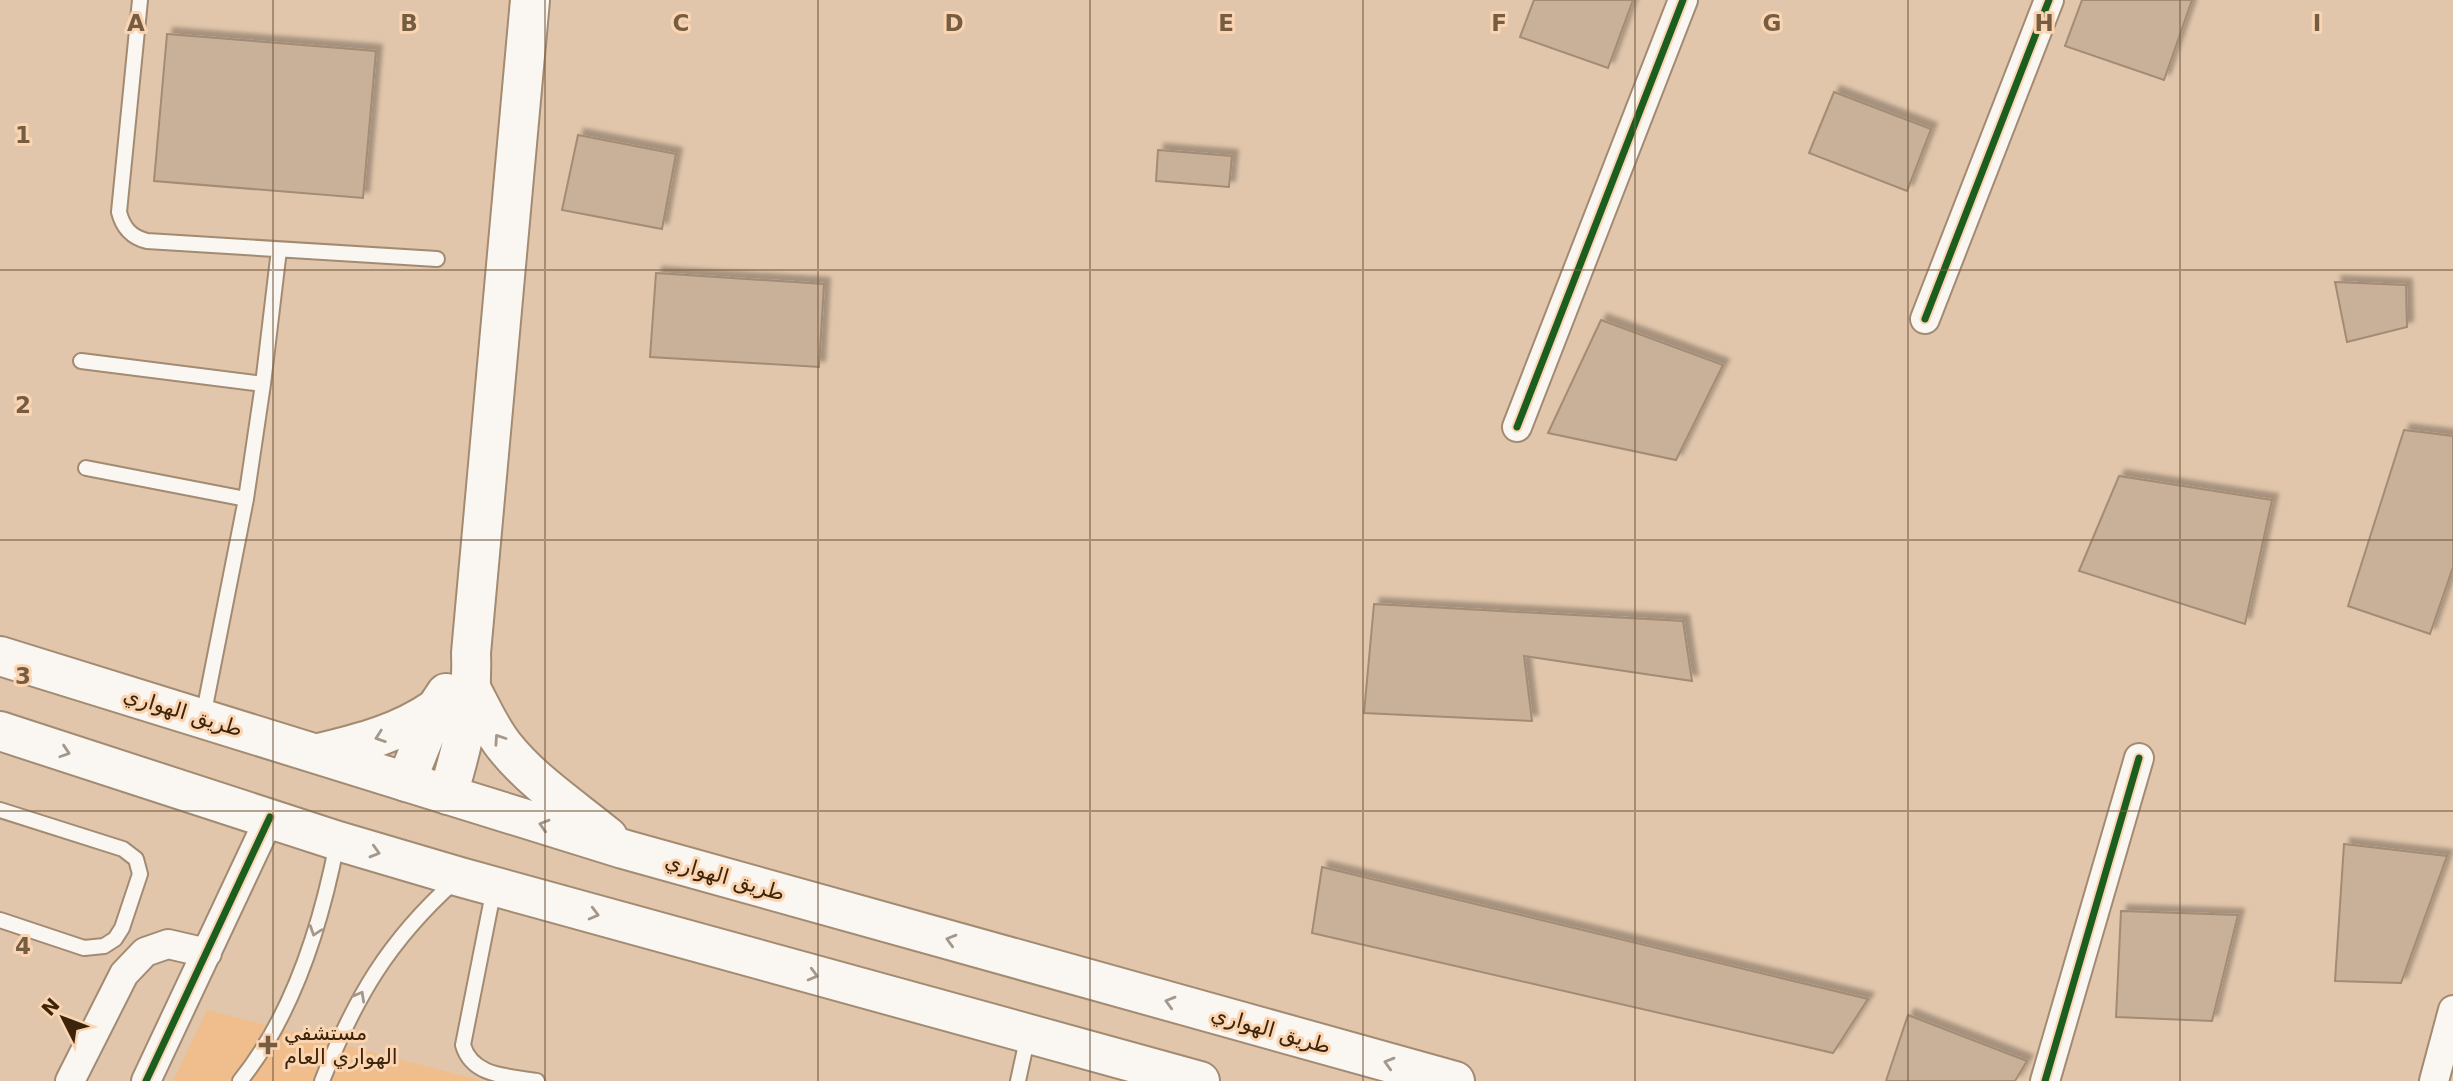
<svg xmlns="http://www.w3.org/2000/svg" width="2453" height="1081" viewBox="0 0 2453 1081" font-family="'DejaVu Sans',Vazirmatn,sans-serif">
  <defs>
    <filter id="shadow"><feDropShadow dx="6" dy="-6" stdDeviation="2" flood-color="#0004"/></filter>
  </defs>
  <rect width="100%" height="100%" fill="#e1c6ab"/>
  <!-- built -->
  <path fill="#f0be8d" d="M207 1010 484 1081H173Z"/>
  <!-- building -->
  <path fill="#c8b099" stroke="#a38c74" stroke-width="2" filter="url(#shadow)" d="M1534 0H1633L1608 68 1520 37Z
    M2082 0H2192L2164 80 2065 46Z
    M167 34 376 51 363 198 154 181Z
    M1834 92 1931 129 1907 191 1809 153Z
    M578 135 676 154 662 229 562 210Z
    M1158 150 1232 156 1229 187 1156 181Z
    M656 273 824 284 819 367 650 357Z
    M2335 282 2406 285 2407 327 2347 342Z
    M1601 320 1723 365 1676 460 1548 433Z
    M2404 430 2453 436V567L2430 634 2348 606Z
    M2119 476 2272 500 2245 624 2079 571Z
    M1374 604 1683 621 1692 681 1524 656 1532 721 1364 713Z
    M2344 844 2447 856 2401 983 2335 981Z
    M1322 867 1868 999 1833 1053 1312 933Z
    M2121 911 2238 915 2212 1021 2116 1017Z
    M1908 1015 2027 1061 2015 1081H1886Z"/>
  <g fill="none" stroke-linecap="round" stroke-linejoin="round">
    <defs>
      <path id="lane" d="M140 0 119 212C123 228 131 237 147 241L437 259
        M81 361 263 384
        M86 468 246 499
        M203 717 246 499 263 384 279 250
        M0 810 123 849 136 859 140 874 122 928 115 939 104 946 84 948 0 920
        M494 888 463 1045C472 1077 509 1076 537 1081
        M240 1081C294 1014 321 925 337 843
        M322 1081C355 998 388 941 455 881
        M1018 1081 1028 1035"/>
      <path id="street" d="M1925 319 2049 0
        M1517 427 1683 0
        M70 1081 124 974 145 952 168 944 207 953
        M146 1081 270 817
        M2045 1081 2139 758
        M2434 1081 2453 1010"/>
      <path id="secondary" d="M406 782 436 708 446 693
        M448 795C463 743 473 708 471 653L530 0"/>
      <path id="highway" d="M0 656 623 849 1455 1081
        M472 690C482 709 491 730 505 747 533 782 573 808 608 837
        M0 731 338 841 460 877 1200 1081
        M319 753C361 743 400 733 436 708"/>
    </defs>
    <!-- lane casing -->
    <use href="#lane" stroke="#a28b72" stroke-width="18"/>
    <!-- street casing -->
    <use href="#street" stroke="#a28b72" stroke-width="32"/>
    <!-- secondary casing -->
    <use href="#secondary" stroke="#a28b72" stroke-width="42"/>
    <!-- highway casing -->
    <use href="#highway" stroke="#a28b72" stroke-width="42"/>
    <!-- lane -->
    <use href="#lane" stroke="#faf6f2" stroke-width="14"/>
    <!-- street -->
    <use href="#street" stroke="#faf6f2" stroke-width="28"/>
    <!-- secondary -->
    <use href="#secondary" stroke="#faf6f2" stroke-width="38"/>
    <!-- highway -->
    <use href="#highway" stroke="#faf6f2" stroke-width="38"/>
    <defs>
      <path id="cycleway" d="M1925 319 2049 0
        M1517 427 1683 0
        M146 1081 270 817
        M2045 1081 2139 758"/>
    </defs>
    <!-- cycleway casing -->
    <use href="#cycleway" stroke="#fbd5b2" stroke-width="11"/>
    <!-- cycleway -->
    <use href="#cycleway" stroke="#1b5e20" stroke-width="7"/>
  </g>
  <!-- one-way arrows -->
  <defs><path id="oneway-chevron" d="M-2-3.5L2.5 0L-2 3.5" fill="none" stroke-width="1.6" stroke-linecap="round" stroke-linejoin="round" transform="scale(1.75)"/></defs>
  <g stroke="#a4988a">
    <use href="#oneway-chevron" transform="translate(380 737) rotate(161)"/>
    <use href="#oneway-chevron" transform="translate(499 739) rotate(-124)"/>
    <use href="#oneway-chevron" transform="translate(65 752) rotate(18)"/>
    <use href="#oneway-chevron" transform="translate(544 825) rotate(-163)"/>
    <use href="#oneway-chevron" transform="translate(375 852) rotate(16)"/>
    <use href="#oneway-chevron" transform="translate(594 914) rotate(15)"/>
    <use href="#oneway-chevron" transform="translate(315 931) rotate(109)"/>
    <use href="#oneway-chevron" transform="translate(951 940) rotate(-164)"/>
    <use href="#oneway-chevron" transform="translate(813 975) rotate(15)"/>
    <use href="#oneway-chevron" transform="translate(360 996) rotate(-61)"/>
    <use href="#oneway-chevron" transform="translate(1170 1002) rotate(-164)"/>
    <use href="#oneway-chevron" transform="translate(1389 1063) rotate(-164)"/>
  </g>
  <!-- grid -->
  <path fill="none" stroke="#765d42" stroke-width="2" stroke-opacity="0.55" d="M273 0V1081M545 0V1081M818 0V1081M1090 0V1081M1363 0V1081M1635 0V1081M1908 0V1081M2180 0V1081M0 270H2453M0 540H2453M0 811H2453"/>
  <!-- markers -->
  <path fill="#765d42" stroke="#fbd5b2" stroke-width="2.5" d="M264.5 1034.5h7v7h7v7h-7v7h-7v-7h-7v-7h7z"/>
  <g text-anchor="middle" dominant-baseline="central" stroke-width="6" stroke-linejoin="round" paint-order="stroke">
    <!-- street labels -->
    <g font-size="21" fill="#3c240a" stroke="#fbd5b2">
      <text transform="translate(183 712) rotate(17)">طريق الهواري</text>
      <text transform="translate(725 877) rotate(16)">طريق الهواري</text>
      <text transform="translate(1271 1030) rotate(16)">طريق الهواري</text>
    </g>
    <!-- poi labels -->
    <g font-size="21" fill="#3c240a" stroke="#fbd5b2" text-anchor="start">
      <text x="284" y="1033">مستشفي<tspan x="284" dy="24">الهواري العام</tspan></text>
    </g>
  </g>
  <g font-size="23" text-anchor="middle" font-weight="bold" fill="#765d42" stroke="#fbd5b2" stroke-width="6" stroke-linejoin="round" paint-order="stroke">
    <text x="136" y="31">A</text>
    <text x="409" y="31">B</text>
    <text x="681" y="31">C</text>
    <text x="954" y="31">D</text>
    <text x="1226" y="31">E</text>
    <text x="1499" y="31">F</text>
    <text x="1772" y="31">G</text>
    <text x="2044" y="31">H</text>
    <text x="2317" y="31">I</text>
    <text x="23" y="143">1</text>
    <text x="23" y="413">2</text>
    <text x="23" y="684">3</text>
    <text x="23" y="954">4</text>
  </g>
  <!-- north arrow -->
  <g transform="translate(63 1018) rotate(312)" stroke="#fbd5b2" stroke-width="5" paint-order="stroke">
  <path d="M0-5L12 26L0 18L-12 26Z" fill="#3c240a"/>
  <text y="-10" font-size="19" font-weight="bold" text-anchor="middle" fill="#3c240a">N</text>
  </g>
</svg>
